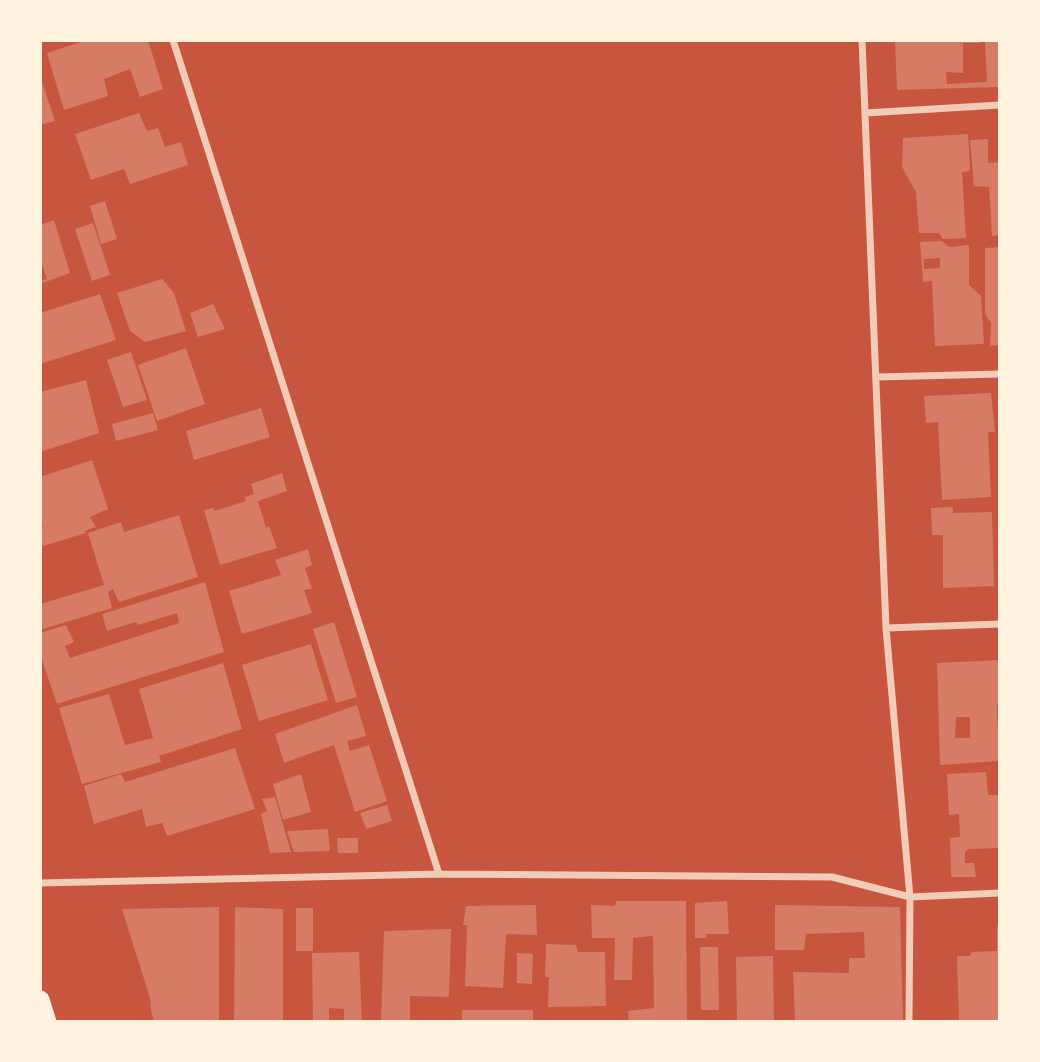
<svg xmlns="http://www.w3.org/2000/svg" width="1040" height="1062" viewBox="0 0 1040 1062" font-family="'Source Serif 4',serif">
  <rect width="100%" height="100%" fill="#c8553d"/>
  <!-- building -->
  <path fill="#d67c66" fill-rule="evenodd" d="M87 40H148L163 89 140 97 130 69 104 79 108 96 64 110 47 53Z
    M895 40H980L981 43H963V73L946 72 947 84 987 82 985 40H1000V87L897 90Z
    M40 76 55 121 40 125Z
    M139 113 147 131 158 128 165 147 181 142 188 165 130 184 124 169 91 180 75 134Z
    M968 134 970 171 962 172 966 238 943 239 939 233H919L916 192 902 167 903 138Z
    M988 139V163L1000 162V235L992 236 989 187 974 186 970 140Z
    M105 201 117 239 101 244 90 206Z
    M54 220 70 273 40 284V281L47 279 42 264 40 265V225Z
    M93 223 110 275 92 281 75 229Z
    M942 241 949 247 969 245V285L981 296 984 344 935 346 932 281 923 282 920 242ZM940 258V268L924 269V259Z
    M1000 247V345L990 346 991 323 985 314V248Z
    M162 279 174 293 186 331 145 342 130 331 117 293Z
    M100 294 116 340 40 364V313Z
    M213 304 225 329 198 337 190 313Z
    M186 348 205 404 157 421 138 365Z
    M131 352 147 400 123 407 107 360Z
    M86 380 99 433 40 452V392Z
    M991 393 995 432H988L991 497 942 500 938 422 926 423 924 396Z
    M261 408 270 437 194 460 186 431Z
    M153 413 158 430 116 441 112 424Z
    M92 460 108 509 90 517 96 527 85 531 86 533 40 547V529L43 528 40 520V477Z
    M282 473 287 491 258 501 266 528 269 526 277 548 220 565 204 510 213 508 215 511 246 501 245 497 254 494 251 484Z
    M953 507V513L992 512 994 586 943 588V535H932L931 508Z
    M179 515 198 577 119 602 113 589 108 592 112 608 40 630V604L104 585 88 533 121 522 124 532Z
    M308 549 312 565 305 568 312 589 304 590 312 613 242 634 229 591 281 575 275 560Z
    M205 582 224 652 57 704 40 654V633L66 625 74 642 65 646 70 658 179 623 177 613 138 625 135 622 107 631 102 614Z
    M334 622 357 697 336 703 313 629Z
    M311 644 328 700 259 721 242 665Z
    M1000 660V703L997 704 999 761 940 765 937 663ZM956 717H970V738H955Z
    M223 663 242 729 159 756 161 762 82 784 59 708 109 694 125 745 153 738 139 689Z
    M357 705 366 736 347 741 350 751 369 745 387 801 355 812 334 745 284 763 275 734Z
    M235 748 255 809 167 836 162 823 146 827 142 809 94 824 84 786 121 774 125 782Z
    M986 772 988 795H1000V848L969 849 965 852V863H974L976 877H951L950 838 960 837 959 814 949 815 947 774Z
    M301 774 311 812 283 820 273 784Z
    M275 797 291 852 270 853 261 814 267 811 262 799Z
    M387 805 392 821 366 829 360 813Z
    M328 829 330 851 294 852 287 831Z
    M337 838H358V853H338Z
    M616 901H686L687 1022H629L628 1011 654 1008 653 936 633 938 632 980H614L615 938H592L591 905 615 906Z
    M727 901 729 934H706V938H695V903Z
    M536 905 537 935 506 934 503 988 465 986 467 925H463L466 906Z
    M775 905 900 907 903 1022H795L793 972 849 973V958H865L864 932 806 934 804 950H775Z
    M219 907V1022H154L151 1011 150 998 122 909Z
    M235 907 283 909V1022H234Z
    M296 908H313V951H296Z
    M997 926H1000V1022H959L957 956H970L972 952 997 951Z
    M451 929 449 997 410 996V1022H381L384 931Z
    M546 944 576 945 578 952H605L606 1006 548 1007 549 977H545Z
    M700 947H718L719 1010H701Z
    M359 952 362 1022H344V1009L329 1008V1022H313L312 953Z
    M517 953 533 954 532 984 517 983Z
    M773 956 774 1022H737L736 957Z
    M462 1010H533V1022H462Z"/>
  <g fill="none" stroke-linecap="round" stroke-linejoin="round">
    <!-- minor -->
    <path stroke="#f1ccb7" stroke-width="7" d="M173 40 439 874
      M862 40 886 628 910 897 909 1022
      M865 113 1000 105
      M876 377 1000 374
      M886 628 1000 624
      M40 883 439 874 832 877 910 897 1000 893"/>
    <!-- trunk -->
    <path stroke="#fff3e0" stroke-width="19" d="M40 1000 47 1022"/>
  </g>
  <!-- border -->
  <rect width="1040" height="1062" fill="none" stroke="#fff3e0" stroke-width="84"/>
</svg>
